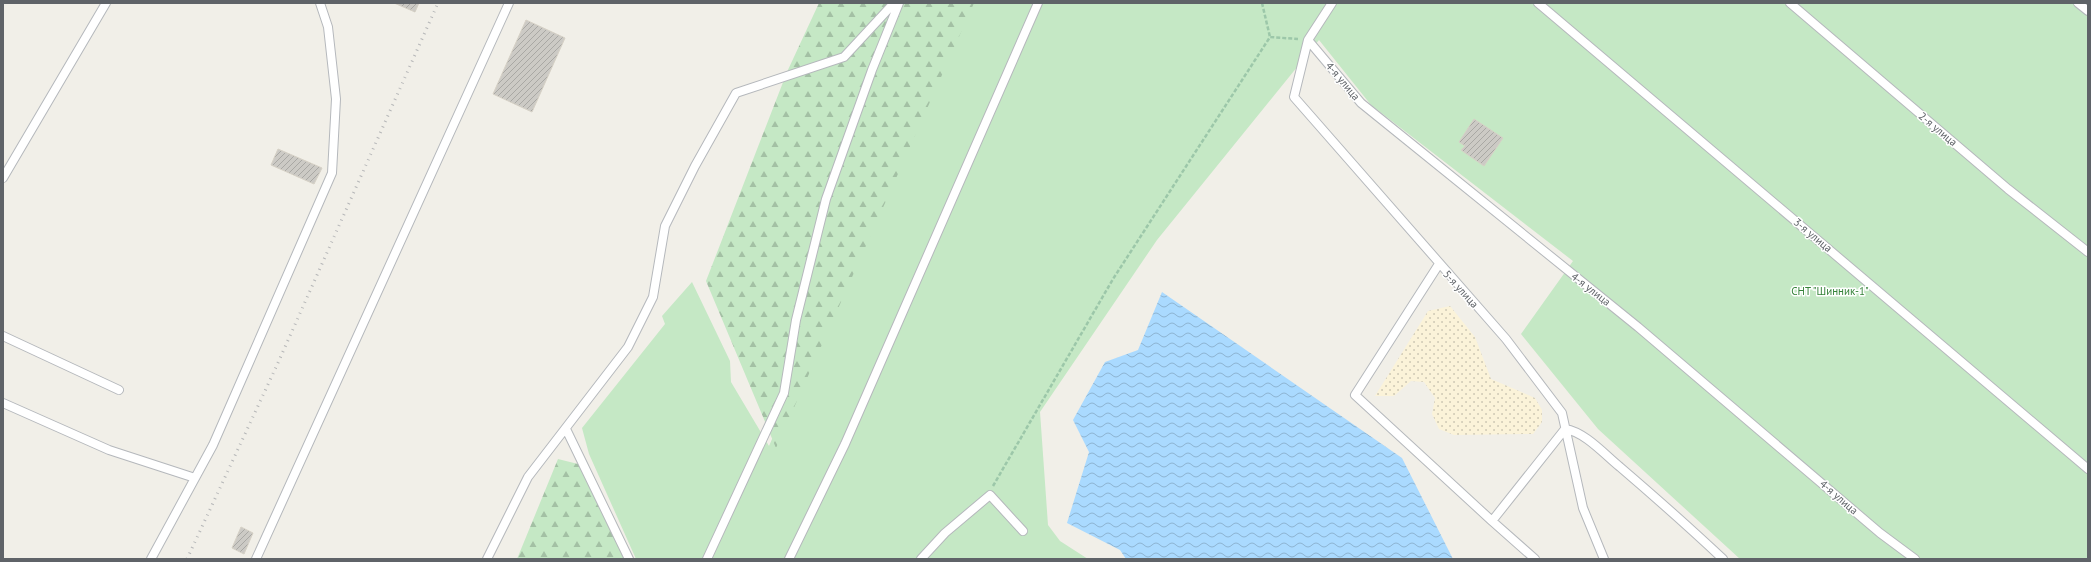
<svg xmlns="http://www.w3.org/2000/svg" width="2091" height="562" viewBox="0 0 2091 562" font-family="'PT Sans',sans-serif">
  <defs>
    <pattern id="forest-firs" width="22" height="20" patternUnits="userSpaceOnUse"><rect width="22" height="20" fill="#c5e8c5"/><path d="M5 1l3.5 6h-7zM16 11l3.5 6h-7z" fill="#a3c0a4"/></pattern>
    <pattern id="sand-dots" width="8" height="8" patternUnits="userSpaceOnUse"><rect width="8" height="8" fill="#fbf3d9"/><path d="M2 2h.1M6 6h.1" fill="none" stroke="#cec8b4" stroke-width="1.8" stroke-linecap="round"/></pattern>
    <pattern id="water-waves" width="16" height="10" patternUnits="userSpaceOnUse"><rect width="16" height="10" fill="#aadaff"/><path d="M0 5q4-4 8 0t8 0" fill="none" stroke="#8eb4d2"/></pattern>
    <pattern id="building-hatch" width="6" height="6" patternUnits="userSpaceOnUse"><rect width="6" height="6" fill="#cccac5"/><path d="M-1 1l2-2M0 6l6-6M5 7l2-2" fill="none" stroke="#a9a8a4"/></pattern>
  </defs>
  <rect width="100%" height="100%" fill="#f1efe8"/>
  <!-- green -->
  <path fill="#c5e8c5" d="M962 3H2088V559H1740L1598 429 1521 334 1573 261 1371 105 1319 40 1157 240 1040 412 1048 525 1060 541 1088 559H636L589 454 582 428 665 324 662 316 692 282 730 361 731 382 769 446Z"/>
  <!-- forest -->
  <path fill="url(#forest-firs)" d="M819 3H974L776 448 706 281 787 72Z
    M558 459 586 466 626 559H517Z"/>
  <!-- sand -->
  <path fill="url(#sand-dots)" d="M1450 306 1475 337 1491 379 1535 398 1542 410V422L1533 434 1454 435 1439 429 1432 414 1435 398 1424 382 1411 381 1394 396H1375L1428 311Z"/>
  <!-- water -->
  <path fill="url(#water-waves)" d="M1162 292 1402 458 1453 559H1126L1120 550 1067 523 1089 452 1073 420 1105 362 1138 350Z"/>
  <!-- building -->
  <path fill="url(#building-hatch)" stroke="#d6d1c6" d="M394 3H419L415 12Z
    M526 20 565 38 532 112 493 94Z
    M1474 119 1503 138 1484 166 1461 150 1465 146 1459 142Z
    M278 149 322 168 314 184 271 165Z
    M241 527 253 533 244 554 232 548Z"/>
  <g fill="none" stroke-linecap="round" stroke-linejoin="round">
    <defs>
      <path id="service" d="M1332 3 1308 40 1361 103 1638 327 1880 533 1915 559
        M1538 3 2088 469
        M1790 3 2008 189 2088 252
        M2078 3 2088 11
        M1308 40 1294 97 1506 339 1562 413 1583 508 1604 559
        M3 178 106 3
        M1439 264 1355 395 1492 521
        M3 336 119 390
        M3 403 109 450 195 478
        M566 429 629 559
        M151 559 213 445 332 173 336 99 328 27 320 3
        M256 559 509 3
        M487 559 528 477 628 347 653 297 665 226 695 166 736 93 844 57 894 3
        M707 559 784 393 796 320 826 199 872 70 899 3
        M789 559 845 444 1038 3
        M921 559 945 533 990 495 1023 531
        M1535 559 1492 521 1565 429C1585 432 1604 454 1620 467 1655 497 1689 527 1723 559"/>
    </defs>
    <!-- service casing -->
    <use href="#service" stroke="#b5b8bc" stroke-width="10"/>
    <!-- path -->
    <path stroke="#9cc7a9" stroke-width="2.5" stroke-dasharray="4 2" stroke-linecap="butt" d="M1262 3 1270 37
      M993 486 1113 279 1270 37 1298 39"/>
    <!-- service -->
    <use href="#service" stroke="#fff" stroke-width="8"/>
    <!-- rail -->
    <path stroke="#b6b7b8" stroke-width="3" stroke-dasharray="1 5" stroke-linecap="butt" d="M187 559 277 365 438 3"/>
  </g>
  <g text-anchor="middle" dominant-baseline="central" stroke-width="3" stroke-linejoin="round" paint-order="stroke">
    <!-- street labels -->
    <g font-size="11" fill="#5f6368" stroke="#fff">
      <text transform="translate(1343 81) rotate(50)">4-я улица</text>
      <text transform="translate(1938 129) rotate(40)">2-я улица</text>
      <text transform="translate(1813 235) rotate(40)">3-я улица</text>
      <text transform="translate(1461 289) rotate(48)">5-я улица</text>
      <text transform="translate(1591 289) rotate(38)">4-я улица</text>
      <text transform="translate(1839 497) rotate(41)">4-я улица</text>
    </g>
    <!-- park labels -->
    <g font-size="11" fill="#348238" stroke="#fff">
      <text x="1830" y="291">СНТ "Шинник-1"</text>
    </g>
  </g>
  <!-- border -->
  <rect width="2091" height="562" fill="none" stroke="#5f6368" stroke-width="8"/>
</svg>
